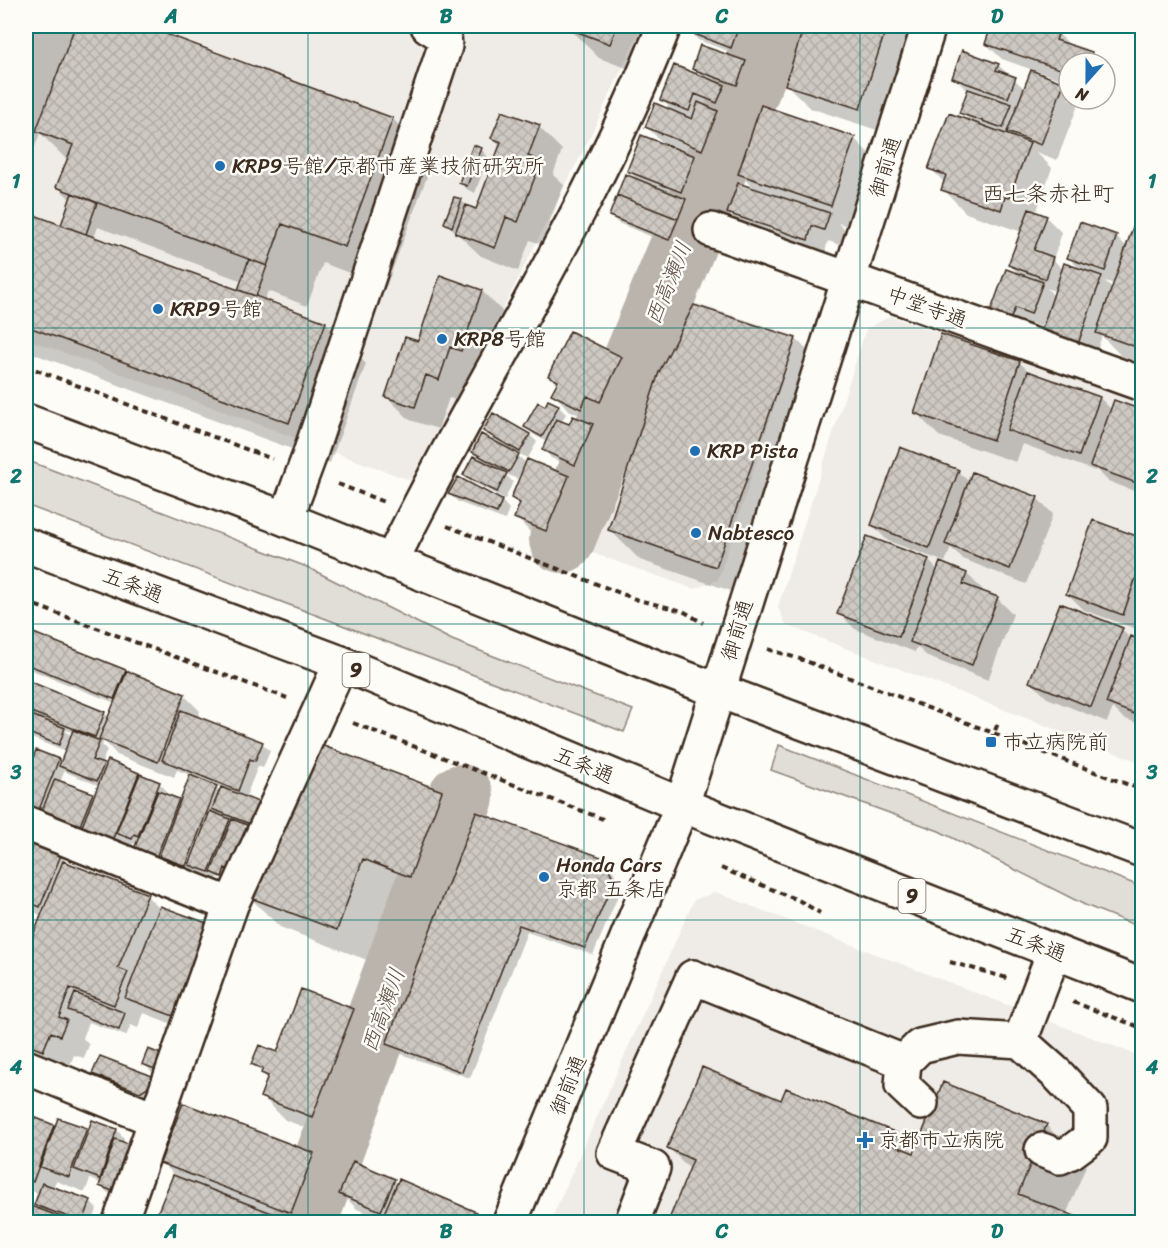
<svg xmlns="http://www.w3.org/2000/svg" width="1168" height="1248" viewBox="0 0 1168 1248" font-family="Sriracha,'Klee One',sans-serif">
  <defs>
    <pattern id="building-cross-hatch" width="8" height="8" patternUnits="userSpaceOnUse" patternTransform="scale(1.5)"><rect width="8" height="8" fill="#cdc8c2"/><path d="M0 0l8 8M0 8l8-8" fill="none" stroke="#b1aca6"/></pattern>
  </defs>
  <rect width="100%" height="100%" fill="#fdfcf7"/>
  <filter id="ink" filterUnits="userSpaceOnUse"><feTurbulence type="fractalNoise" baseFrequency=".0167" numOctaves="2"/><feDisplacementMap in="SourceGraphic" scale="12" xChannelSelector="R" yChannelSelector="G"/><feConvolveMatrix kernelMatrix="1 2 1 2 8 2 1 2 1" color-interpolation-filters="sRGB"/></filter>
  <g filter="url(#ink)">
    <!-- built -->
    <path fill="#efece7" d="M26 26H642L589 139 415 482 26 339Z
      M683 299 797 336 718 580 694 589 576 547Z
      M890 316 1142 404V763L786 625 778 607 866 329Z
      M715 892 1142 1057V1222H550L694 900Z"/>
    <!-- green -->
    <path fill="#e1ded7" stroke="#8e847a" stroke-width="1.5" d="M26 460 307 567 452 640 633 710 624 732 26 505Z
      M779 745 1142 887V928L1085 905 939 831 771 770Z"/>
    <!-- shadow -->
    <path fill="#0003" fill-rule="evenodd" d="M26 26H141L393 119 433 160 386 287 323 263 307 306 268 291 264 301 326 323 366 364 330 463 26 351V213L62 226 71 200 58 187 68 161 40 133 26 171ZM98 227 242 281 239 291 94 238Z
      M569 26H658L640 73 599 58 569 28Z
      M693 26H776L769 44 746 35 739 55 698 40 691 32Z
      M806 26H903L914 37 883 132 810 108 787 85Z
      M992 26H1035L1059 34 1072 47 1092 53 1101 63H1069V82L1037 71 1036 74 1064 84 1069 90V99L1080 100 1057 160 1036 152 1052 168 1036 213 1046 217 1062 233 1053 259 1063 270H1081L1069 258 1081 224 1117 237 1128 248 1142 205V363L1121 356 1102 336 1094 359 1044 328 1031 323 1026 335 1008 329 1021 276 1010 265 1022 232 966 213 943 189 945 183 930 168 972 123 961 112 968 91 954 77 998 65 1025 89 1033 70 1002 59 986 44ZM1105 281 1115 284 1113 289ZM1047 288 1056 292 1054 296Z
      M745 63 753 70 745 92 720 83 740 102 733 118 717 111 733 128 718 165 692 154 711 173 697 207 694 206 677 247 618 223 610 215 639 181 628 170 666 146 647 127 676 114 662 100 704 79 694 68ZM664 133 710 152 709 154 664 136Z
      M539 127 562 150 553 175 564 185 541 244 530 240 518 271 481 256 446 223 455 199 462 201 469 208 477 211 501 146 493 138Z
      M854 138 877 162 855 229 838 223 845 230 840 245 828 241 824 255 745 229 729 213 756 190 739 174Z
      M481 149 488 157 475 193 468 190 460 182Z
      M482 291 505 314 485 374 474 370 462 402 449 398 438 429 410 420 386 396 418 343Z
      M796 339 826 369 746 596 640 560 610 530Z
      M621 359 637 375 616 416 604 410 597 424 569 410 553 394 558 384 550 376Z
      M1019 362 1031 373 1100 398 1112 410 1115 402 1142 412V494L1108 481 1096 469 1095 471 1023 444 1016 462 939 436 916 413Z
      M558 406 566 414 561 423 570 426H592L600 433 583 472 551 458 544 450 547 442 534 435 526 427 545 408Z
      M493 415 530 435 537 442 528 458 513 451 527 464 568 478 584 494 562 546 531 533 516 517 520 506 513 498 525 469 523 468 517 479 504 473 513 482 505 499 472 482 465 474 485 463 474 452 506 449 507 447 492 438 485 431Z
      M958 471 970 483 1037 498 1053 514 1026 584 963 559 951 548 945 562 888 541 872 525Z
      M450 494 502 501 509 509 505 520 458 502Z
      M1094 522 1142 540V624L1139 630 1084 610 1068 594Z
      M928 560 939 571 941 564 967 574 983 590 982 592 997 598 1013 614 988 680 928 657 917 647 915 652 855 629 839 613Z
      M1122 630 1131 639 1142 642V725L1123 718 1113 708 1107 722 1047 698 1031 682Z
      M26 631 184 695 200 711 198 718 262 743 270 751 263 768 258 766 245 799 263 805 230 883 218 877 217 879 204 874 202 881 176 871 165 860 163 864 133 843 128 856 26 810V750L35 756 58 760 61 763 66 752 29 737 26 733V681L104 713 110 718 115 703 26 668ZM64 729 74 733 72 737ZM104 741 117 755 174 777 177 770 192 776 181 803 165 795 167 791 159 783 138 774 107 769 101 765 107 750 102 745ZM65 770 68 773 100 786 95 798 92 794 60 782ZM213 784 223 788 221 792Z
      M441 793 473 824 603 859 612 868 621 889 593 955 527 932 470 1078 395 1052 388 1044 441 906 394 889 367 960 280 927 249 897 282 838Z
      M26 844 33 849 60 856 68 864 147 896 160 909 206 924 222 940 195 1033 144 1013 138 1028 131 1025 126 1036 89 1022 83 1038 89 1045 84 1058 74 1055 67 1073 26 1055V957L42 916 28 909 26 915Z
      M353 1011 377 1034 336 1139 285 1120 262 1096 268 1079 253 1064 278 1054Z
      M165 1058 168 1078 151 1071 144 1064Z
      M94 1074 167 1088 148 1099 102 1082Z
      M782 1102 896 1134 915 1153 1046 1125 1086 1166 1066 1215 1086 1222H669L691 1170 669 1148Z
      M26 1116 56 1127 86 1129 89 1132 93 1122 117 1130 124 1138 122 1144 126 1199 108 1193 100 1186 101 1183 90 1179 85 1192 56 1181 53 1188 90 1202 97 1209 93 1222H26L28 1207 44 1213 36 1205 40 1194 26 1189Z
      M313 1155 337 1178 320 1222H168L159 1214 174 1175 162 1162Z
      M394 1180 398 1185 475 1213 484 1222H389L357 1209 341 1193Z"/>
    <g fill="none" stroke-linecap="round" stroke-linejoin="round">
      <!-- river -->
      <path stroke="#bbb4ad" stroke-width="66" d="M562 540 773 26
        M304 1222 461 797"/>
    </g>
    <!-- building -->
    <path fill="url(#building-cross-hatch)" stroke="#3b2a1e" stroke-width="1.5" d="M75 26H145L393 118 345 247 282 224 267 266 56 187 73 145 36 131Z
      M568 26H617L610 44 567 28Z
      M691 26H739L731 48 689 32Z
      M804 26H887L860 109 785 85Z
      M991 26H1040L1059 32 1056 40 1092 52 1089 63H1069V72L985 44Z
      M700 45 746 61 737 85 692 69Z
      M962 50 999 64 996 70 1016 77 1008 98 952 78Z
      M674 65 725 85 717 103 695 94 689 111 660 100Z
      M1031 70 1064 83 1041 145 1007 132Z
      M968 89 1012 104 1003 128 959 113Z
      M698 102 718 111 702 150 645 127 655 103 692 119Z
      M761 105 855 137 831 206 738 174Z
      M502 111 540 125 528 156 541 161 518 222 506 217 495 248 455 233 466 205 476 209 501 142 491 138Z
      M949 113 1030 143 1009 198 1005 197 1001 210 941 190 946 175 928 169Z
      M641 135 695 156 681 192 627 171Z
      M473 145 482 148 467 186 459 183Z
      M625 174 686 199 678 219 617 195Z
      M738 183 830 213 824 230 812 226 808 240 727 213Z
      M72 193 97 203 86 234 61 225Z
      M617 195 678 219 669 240 609 216Z
      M454 197 462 199 452 227 444 223Z
      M1142 201V349L1096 333Z
      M1029 209 1047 216 1034 250 1053 257 1046 279 1008 265Z
      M26 212 326 322 289 423 26 326Z
      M1080 222 1117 235 1105 271 1067 258Z
      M249 259 267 266 256 296 238 290Z
      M1064 263 1102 276 1078 344 1041 332Z
      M1006 269 1043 282 1031 314 1015 308 1010 320 990 313Z
      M440 275 482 290 461 351 450 347 439 380 426 375 415 407 385 397 405 337 418 341Z
      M694 305 796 338 716 567 608 530 659 372Z
      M570 331 622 357 600 402 587 396 581 409 551 394 558 381 548 376Z
      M941 334 1020 361 993 440 914 413Z
      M1028 371 1100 397 1079 456 1007 430Z
      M548 400 559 405 542 437 524 427 538 402 545 406Z
      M1114 400 1142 410V485L1090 466Z
      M493 413 530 434 520 452 483 431Z
      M573 416 593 424 575 465 542 450 556 419 569 424Z
      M481 434 519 454 509 472 472 452Z
      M900 447 959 470 929 548 871 525Z
      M473 456 507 473 497 492 463 475Z
      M527 459 569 476 546 531 514 518 520 503 511 498Z
      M972 472 1038 497 1010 569 945 544Z
      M458 477 502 500 497 513 448 494Z
      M1093 520 1142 538V560L1123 615 1066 594Z
      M867 536 929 559 899 637 837 614Z
      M940 562 967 573 963 584 998 597 972 665 910 642Z
      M1060 603 1123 628 1091 707 1029 682Z
      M26 630 126 670 114 699 26 664Z
      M1131 636 1142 641V717L1106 703Z
      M127 671 185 694 158 762 99 739Z
      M26 680 105 712 95 737 26 710Z
      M181 710 263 742 255 761 250 759 238 791 162 760Z
      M26 713 65 728 59 745 26 732Z
      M73 730 100 741 92 760 104 764 97 781 59 766Z
      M316 743 442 791 410 877 363 859 337 930 248 897 272 833 281 836Z
      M36 750 59 759 38 812 26 807V776Z
      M108 760 139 773 112 841 81 829Z
      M140 774 160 782 138 836 134 834 132 839 116 833Z
      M190 775 217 786 186 866 159 856Z
      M55 779 93 793 79 828 41 813Z
      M221 787 263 804 255 826 212 809Z
      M158 791 179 799 156 858 134 849Z
      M210 811 230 819 209 872 189 865Z
      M476 812 604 858 614 880 585 948 519 925 462 1072 386 1044Z
      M232 819 252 827 234 872 225 868 222 877 211 872Z
      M33 844 61 855 40 907 26 901V864Z
      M63 861 148 894 118 968 128 972 114 1005 70 988 59 1017 67 1020 60 1036 51 1032 43 1051 26 1044V953Z
      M160 906 207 923 200 941 207 944 179 1018 125 998Z
      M301 989 354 1009 312 1117 260 1097 268 1076 261 1073 263 1069 251 1064 259 1045 277 1052Z
      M75 993 125 1013 119 1030 68 1010Z
      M148 1049 166 1056 160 1071 142 1064Z
      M100 1056 160 1079 140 1092 92 1074Z
      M702 1067 781 1100 786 1088 897 1133 893 1145 914 1153 943 1082 1047 1124 1018 1194 1090 1222H668L693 1160 667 1148Z
      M183 1103 314 1153 291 1213 160 1163Z
      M26 1114 54 1125 33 1182 26 1179Z
      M58 1118 87 1128 69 1177 40 1167Z
      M92 1120 117 1129 100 1179 74 1169Z
      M115 1139 135 1146 118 1193 99 1186Z
      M353 1161 395 1179 381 1211 339 1194Z
      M173 1175 277 1215 274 1222H179L157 1214Z
      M399 1179 476 1212 471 1222H406L384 1213Z
      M42 1183 91 1200 83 1222 34 1205Z
      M28 1205 75 1222H26Z"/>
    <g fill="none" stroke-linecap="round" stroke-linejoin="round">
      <defs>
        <path id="minor" d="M711 230 1142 384
          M286 519 309 457 445 46 444 36 428 26
          M391 562C479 381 591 213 664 26
          M26 823 231 905
          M26 1067 156 1120
          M921 1103 902 1085 904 1062 920 1046 958 1037 1020 1041
          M1042 1150 1060 1157 1071 1152 1090 1138V1109L1057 1074 1020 1041 1054 952
          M120 1222 231 905 341 663
          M510 1222 682 805 929 26
          M632 1222 653 1168 614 1153 693 977 904 1062"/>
        <path id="highway" d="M26 421 286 519 661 669 1142 850
          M26 545 341 663 682 805 1142 986"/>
      </defs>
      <!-- minor casing -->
      <use href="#minor" stroke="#3b2a1e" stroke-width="38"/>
      <!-- highway casing -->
      <use href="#highway" stroke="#3b2a1e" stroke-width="38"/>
      <!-- path -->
      <path stroke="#3b2a1e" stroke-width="4" stroke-dasharray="6 4.5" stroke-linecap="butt" d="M26 366 272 459
        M338 484 384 502
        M447 526 638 600 683 611 703 623
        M26 602 287 698
        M768 649 803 660 1142 790
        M353 723 603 819
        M991 740 999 721
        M721 868 800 901 820 913
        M950 962 1007 978
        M1073 1002 1142 1028"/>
      <!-- minor -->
      <use href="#minor" stroke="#fdfcf7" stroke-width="33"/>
      <!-- highway -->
      <use href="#highway" stroke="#fdfcf7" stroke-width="33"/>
    </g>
  </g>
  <!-- grid -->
  <path fill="none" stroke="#0f766e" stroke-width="1.5" stroke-opacity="0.55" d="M308 26V1222M584 26V1222M860 26V1222M26 328H1142M26 624H1142M26 920H1142"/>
  <!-- markers -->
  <g fill="#1f6fb2" stroke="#fdfcf7" stroke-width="2">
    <circle cx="220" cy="166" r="6"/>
    <circle cx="158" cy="309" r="6"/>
    <circle cx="442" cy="339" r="6"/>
    <circle cx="695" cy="451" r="6"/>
    <circle cx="696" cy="533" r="6"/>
    <rect x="985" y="736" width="12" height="12" rx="3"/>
    <circle cx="544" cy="877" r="6"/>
    <path d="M862 1131h6v6h6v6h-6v6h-6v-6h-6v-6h6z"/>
  </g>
  <g text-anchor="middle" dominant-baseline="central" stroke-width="5" stroke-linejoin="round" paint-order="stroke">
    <!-- shield labels -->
    <g fill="#fdfcf7" stroke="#75695f" stroke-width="1.5">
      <rect x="342.5" y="653" width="27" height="34" rx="4.5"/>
      <rect x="898.5" y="879" width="27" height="34" rx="4.5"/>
    </g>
    <g font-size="20" font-weight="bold" fill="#3b2a1e">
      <text x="356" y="670">9</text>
      <text x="912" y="896">9</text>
    </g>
    <!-- poi labels -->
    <g font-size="21" fill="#3b2a1e" stroke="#fdfcf7" text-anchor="start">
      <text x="232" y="166">KRP9号館/京都市産業技術研究所</text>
      <text x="170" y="309">KRP9号館</text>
      <text x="454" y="339">KRP8号館</text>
      <text x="707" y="451">KRP Pista</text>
      <text x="708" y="533">Nabtesco</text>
      <text x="1003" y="742">市立病院前</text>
      <text x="556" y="865">Honda Cars<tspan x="556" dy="24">京都 五条店</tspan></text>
      <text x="878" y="1140">京都市立病院</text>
    </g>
    <!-- street labels -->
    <g font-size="21" fill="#3b2a1e" stroke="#fdfcf7">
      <text transform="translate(885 167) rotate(-73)">御前通</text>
      <text transform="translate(927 307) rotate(20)">中堂寺通</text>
      <text transform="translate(133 585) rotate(21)">五条通</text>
      <text transform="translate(737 630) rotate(-73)">御前通</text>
      <text transform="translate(584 765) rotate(23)">五条通</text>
      <text transform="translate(1036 944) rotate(21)">五条通</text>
      <text transform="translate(568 1085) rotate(-68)">御前通</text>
    </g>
    <!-- neighbourhood labels -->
    <g font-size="22" fill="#3b2a1e" stroke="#fdfcf7">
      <text x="1048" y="193">西七条赤社町</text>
    </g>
    <!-- water labels -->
    <g font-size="22" font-style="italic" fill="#615349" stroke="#fdfcf7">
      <text transform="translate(668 283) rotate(-68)">西高瀬川</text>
      <text transform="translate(383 1010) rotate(-70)">西高瀬川</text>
    </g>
  </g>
  <!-- margin -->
  <rect width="1168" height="1248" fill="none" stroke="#fdfcf7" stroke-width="66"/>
  <!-- north arrow -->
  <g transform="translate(1087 81) rotate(201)"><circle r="28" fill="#fdfcf7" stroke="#afa8a0" stroke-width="1.5"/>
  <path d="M0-4.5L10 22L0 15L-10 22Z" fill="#1f6fb2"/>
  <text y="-9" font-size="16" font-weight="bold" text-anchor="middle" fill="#3b2a1e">N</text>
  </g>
  <rect x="33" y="33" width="1102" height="1182" fill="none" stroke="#0f766e" stroke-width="2"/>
  <g font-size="20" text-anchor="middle" font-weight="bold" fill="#0f766e">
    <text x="171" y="23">A</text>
    <text x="446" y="23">B</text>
    <text x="722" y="23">C</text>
    <text x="997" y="23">D</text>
    <text x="16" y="188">1</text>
    <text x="1152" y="188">1</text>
    <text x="16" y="483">2</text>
    <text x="1152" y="483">2</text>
    <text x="16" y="779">3</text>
    <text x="1152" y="779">3</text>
    <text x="16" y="1074">4</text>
    <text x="1152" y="1074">4</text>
    <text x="171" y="1238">A</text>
    <text x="446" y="1238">B</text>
    <text x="722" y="1238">C</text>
    <text x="997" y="1238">D</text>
  </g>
</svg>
